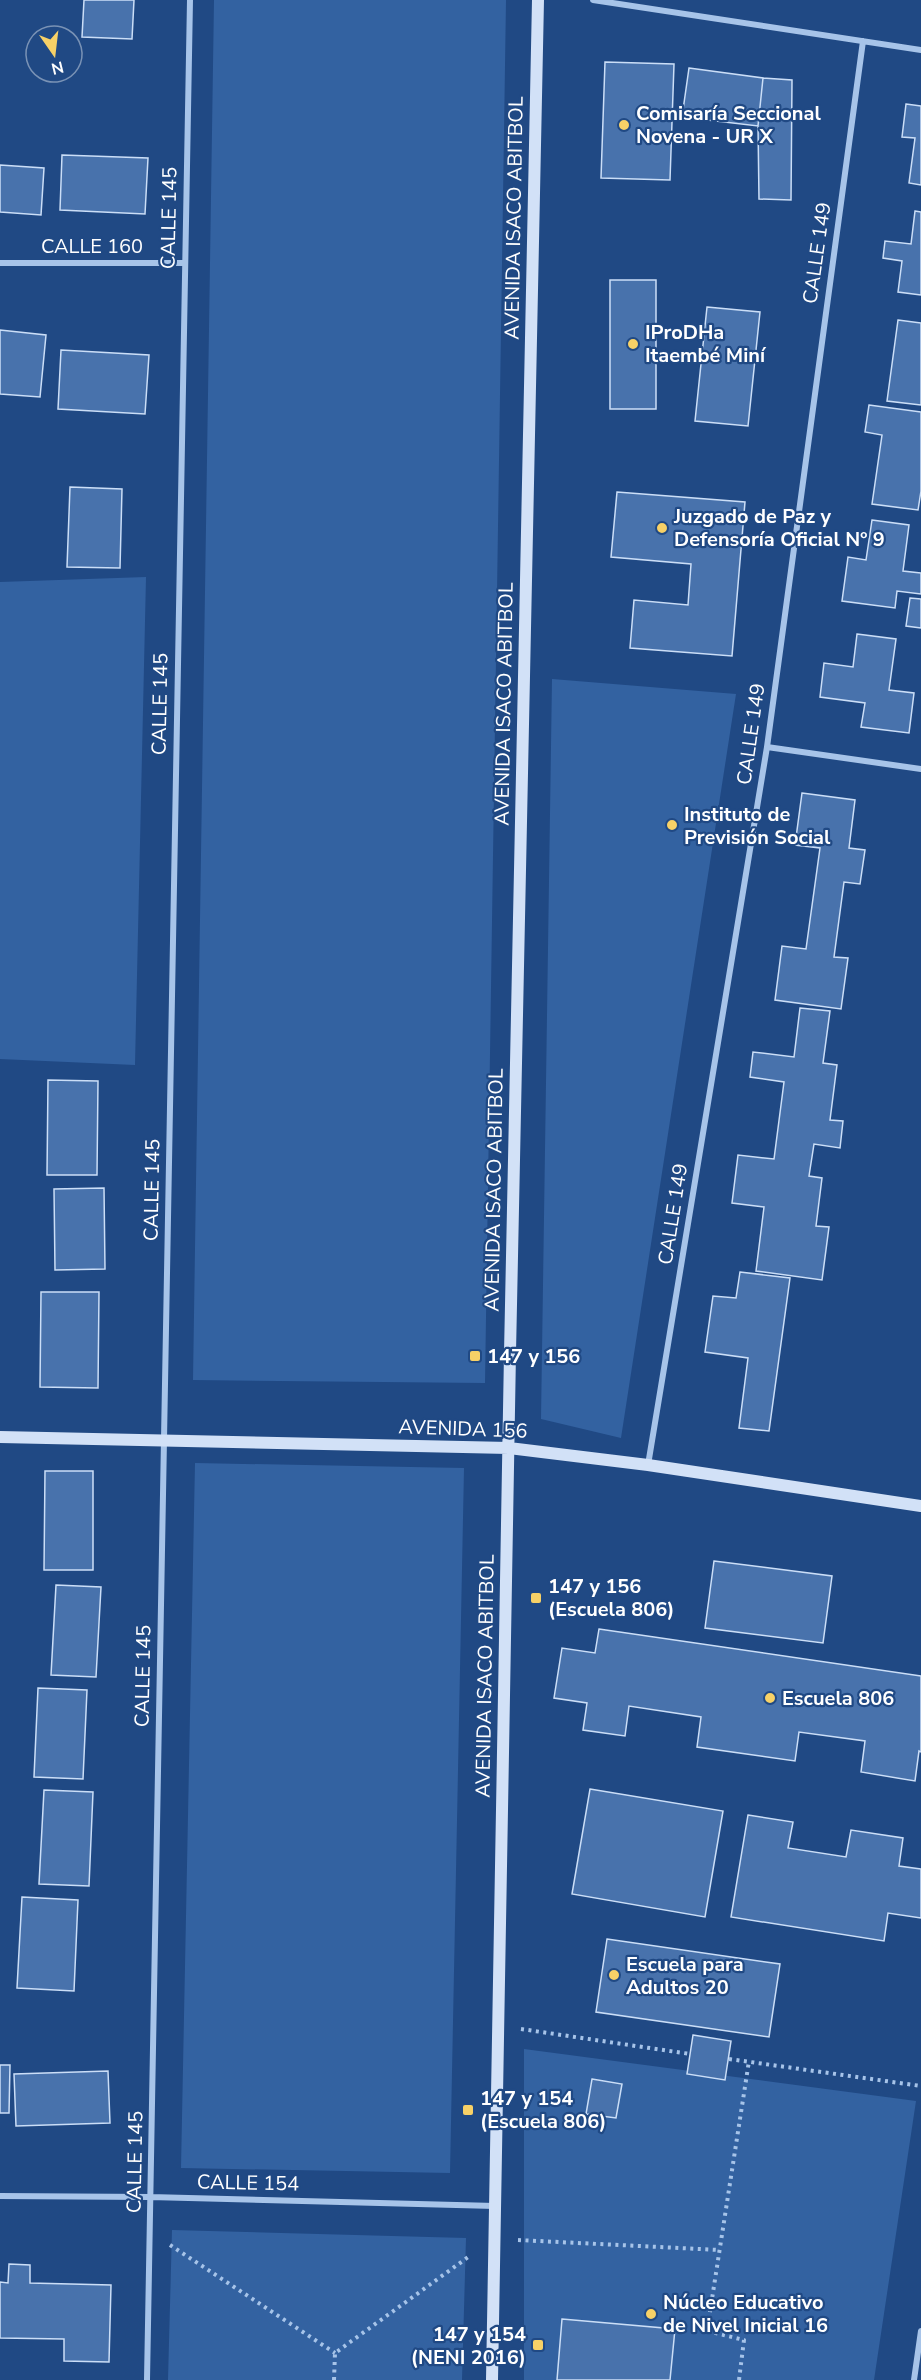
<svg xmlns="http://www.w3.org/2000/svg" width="921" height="2380" viewBox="0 0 921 2380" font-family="'Nunito Sans',sans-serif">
  <rect width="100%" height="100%" fill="#204984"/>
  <!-- green -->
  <path fill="#3362a1" d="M214 0H506L485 1383 193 1380Z
    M146 577 135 1065 0 1059V582Z
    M552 679 736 694 621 1438 541 1419Z
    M195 1463 464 1468 450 2173 181 2168Z
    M524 2049 916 2101 874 2380H524Z
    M172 2230 466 2238 462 2380H168Z"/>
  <!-- building -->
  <path fill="#4872ac" stroke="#cbdef7" stroke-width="1.5" d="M84 0H134L132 39 82 37Z
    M605 62 674 64 670 180 601 178Z
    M689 68 763 78 758 126 682 117Z
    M763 78 792 80 791 200 759 199 758 126Z
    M906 104 921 106V185L909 183 915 138 902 137Z
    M62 155 148 158 145 214 60 210Z
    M0 165 44 168 41 215 0 212Z
    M915 211 921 212V295L898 292 902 261 883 258 885 241 911 244Z
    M610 280H656V409H610Z
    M707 307 760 312 748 426 695 421Z
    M898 320 921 323V405L887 401Z
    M0 330 46 335 40 397 0 394Z
    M61 350 149 355 145 414 58 409Z
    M869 405 921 412V491L918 510 872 504 882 435 865 432Z
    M70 487 122 489 120 568 67 567Z
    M617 492 745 502 732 656 630 648 634 600 688 605 691 564 611 557Z
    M872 520 909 525 903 571 921 573V594L897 591 895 608 842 601 848 557 866 560Z
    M910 598 921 599V628L906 626Z
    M857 634 896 639 889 690 914 693 909 733 861 727 865 703 820 697 824 663 853 667Z
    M802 793 855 800 849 848 865 850 860 884 844 882 834 957 848 958 841 1009 775 1000 782 946 806 949 820 848 795 845Z
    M800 1008 830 1011 823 1063 837 1065 830 1120 843 1121 840 1148 814 1144 809 1176 822 1178 816 1226 829 1227 822 1280 756 1271 764 1207 732 1203 738 1155 774 1159 784 1082 750 1077 753 1052 794 1057Z
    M48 1080 98 1081 97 1175H47Z
    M104 1188 105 1269 55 1270 54 1189Z
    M740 1272 790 1278 769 1431 739 1428 748 1358 705 1352 713 1296 736 1298Z
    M41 1292H99L98 1388 40 1387Z
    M45 1471H93V1570H44Z
    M714 1561 832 1576 823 1643 705 1628Z
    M56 1585 101 1587 96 1677 51 1675Z
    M599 1629 921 1676V1752L919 1751 915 1781 861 1772 865 1741 799 1732 795 1761 697 1747 701 1717 629 1706 625 1736 583 1730 587 1703 554 1698 562 1648 595 1653Z
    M38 1688 87 1690 83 1779 34 1777Z
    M590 1789 723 1811 705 1917 572 1894Z
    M44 1790 93 1792 89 1886 39 1884Z
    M748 1815 793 1822 788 1848 846 1857 851 1830 903 1838 899 1866 921 1869V1918L888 1913 884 1941 731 1917Z
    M22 1897 78 1900 74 1991 17 1988Z
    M607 1939 780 1964 769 2037 596 2012Z
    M693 2035 731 2041 725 2080 687 2074Z
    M0 2065H10L9 2113H0Z
    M108 2071 110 2123 16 2126 14 2074Z
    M592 2079 622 2084 616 2118 586 2114Z
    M9 2264 30 2265V2283L111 2285 109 2362 64 2361V2339L0 2338V2282L8 2283Z
    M562 2319 675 2329 670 2380H557Z"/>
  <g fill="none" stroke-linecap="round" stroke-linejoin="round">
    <!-- path -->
    <path stroke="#a7c4e9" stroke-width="4" stroke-dasharray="3 4.5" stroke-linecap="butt" d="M521 2029 690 2054
      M729 2059 921 2086
      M518 2240 719 2250
      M170 2245 335 2353
      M334 2380 335 2353 471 2255
      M739 2380 744 2340 707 2331 749 2061"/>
    <!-- street -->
    <path stroke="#a7c4e9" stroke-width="6" d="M593 0 921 50
      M0 263H185
      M767 747 921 769
      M648 1465 767 747 863 41
      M0 2196 150 2197 495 2206
      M147 2380 190 0
      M914 2380 921 2331"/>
    <!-- secondary -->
    <path stroke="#d2e1f7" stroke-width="12" d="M0 1437 509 1448 648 1465 921 1506
      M492 2380 510 1353 538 0"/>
  </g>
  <!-- markers -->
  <g fill="#f7d167" stroke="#204984" stroke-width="2">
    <circle cx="624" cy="125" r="6"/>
    <circle cx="633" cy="344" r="6"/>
    <circle cx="662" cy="528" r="6"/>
    <circle cx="672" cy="825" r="6"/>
    <rect x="469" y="1350" width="12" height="12" rx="3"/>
    <rect x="530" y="1592" width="12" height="12" rx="3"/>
    <circle cx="770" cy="1698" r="6"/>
    <circle cx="614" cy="1975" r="6"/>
    <rect x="462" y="2104" width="12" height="12" rx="3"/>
    <circle cx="651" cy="2314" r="6"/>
    <rect x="532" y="2339" width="12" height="12" rx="3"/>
  </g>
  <g text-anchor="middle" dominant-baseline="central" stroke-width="4.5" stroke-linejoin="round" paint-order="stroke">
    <!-- poi labels -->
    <g font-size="20" font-weight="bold" fill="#fff" stroke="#204984" text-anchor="start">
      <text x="636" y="113">Comisaría Seccional<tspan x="636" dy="23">Novena - UR X</tspan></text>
      <text x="645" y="332">IProDHa<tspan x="645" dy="23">Itaembé Miní</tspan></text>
      <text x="674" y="516">Juzgado de Paz y<tspan x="674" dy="23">Defensoría Oficial Nº 9</tspan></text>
      <text x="684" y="814">Instituto de<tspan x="684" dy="23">Previsión Social</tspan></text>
      <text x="487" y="1356">147 y 156</text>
      <text x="548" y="1586">147 y 156<tspan x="548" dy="23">(Escuela 806)</tspan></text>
      <text x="782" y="1698">Escuela 806</text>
      <text x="626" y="1964">Escuela para<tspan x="626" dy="23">Adultos 20</tspan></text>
      <text x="480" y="2098">147 y 154<tspan x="480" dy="23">(Escuela 806)</tspan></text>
      <text x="663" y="2302">Núcleo Educativo<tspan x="663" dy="23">de Nivel Inicial 16</tspan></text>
      <text x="526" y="2334" text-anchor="end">147 y 154<tspan x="526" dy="23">(NENI 2016)</tspan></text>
    </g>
    <!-- street labels -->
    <g font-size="20" fill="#fff" stroke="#204984">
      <text transform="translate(169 218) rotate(-89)">CALLE 145</text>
      <text transform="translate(514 218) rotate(-89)">AVENIDA ISACO ABITBOL</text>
      <text x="92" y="246">CALLE 160</text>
      <text transform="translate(817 253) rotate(-82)">CALLE 149</text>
      <text transform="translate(160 704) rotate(-89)">CALLE 145</text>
      <text transform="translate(504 704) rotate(-89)">AVENIDA ISACO ABITBOL</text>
      <text transform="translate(751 734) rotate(-82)">CALLE 149</text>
      <text transform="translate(152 1190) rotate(-89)">CALLE 145</text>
      <text transform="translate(494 1190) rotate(-89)">AVENIDA ISACO ABITBOL</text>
      <text transform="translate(673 1214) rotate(-81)">CALLE 149</text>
      <text transform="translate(463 1429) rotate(2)">AVENIDA 156</text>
      <text transform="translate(143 1676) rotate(-89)">CALLE 145</text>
      <text transform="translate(485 1676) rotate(-89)">AVENIDA ISACO ABITBOL</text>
      <text transform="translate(135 2162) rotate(-89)">CALLE 145</text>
      <text transform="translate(248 2183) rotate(1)">CALLE 154</text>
    </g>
  </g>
  <!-- north arrow -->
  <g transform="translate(54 54) rotate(166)"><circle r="28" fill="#204984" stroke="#7992b5" stroke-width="1.5"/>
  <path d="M0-4.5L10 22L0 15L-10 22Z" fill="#f7d167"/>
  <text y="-9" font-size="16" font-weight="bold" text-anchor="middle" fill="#ffffff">N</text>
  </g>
</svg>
